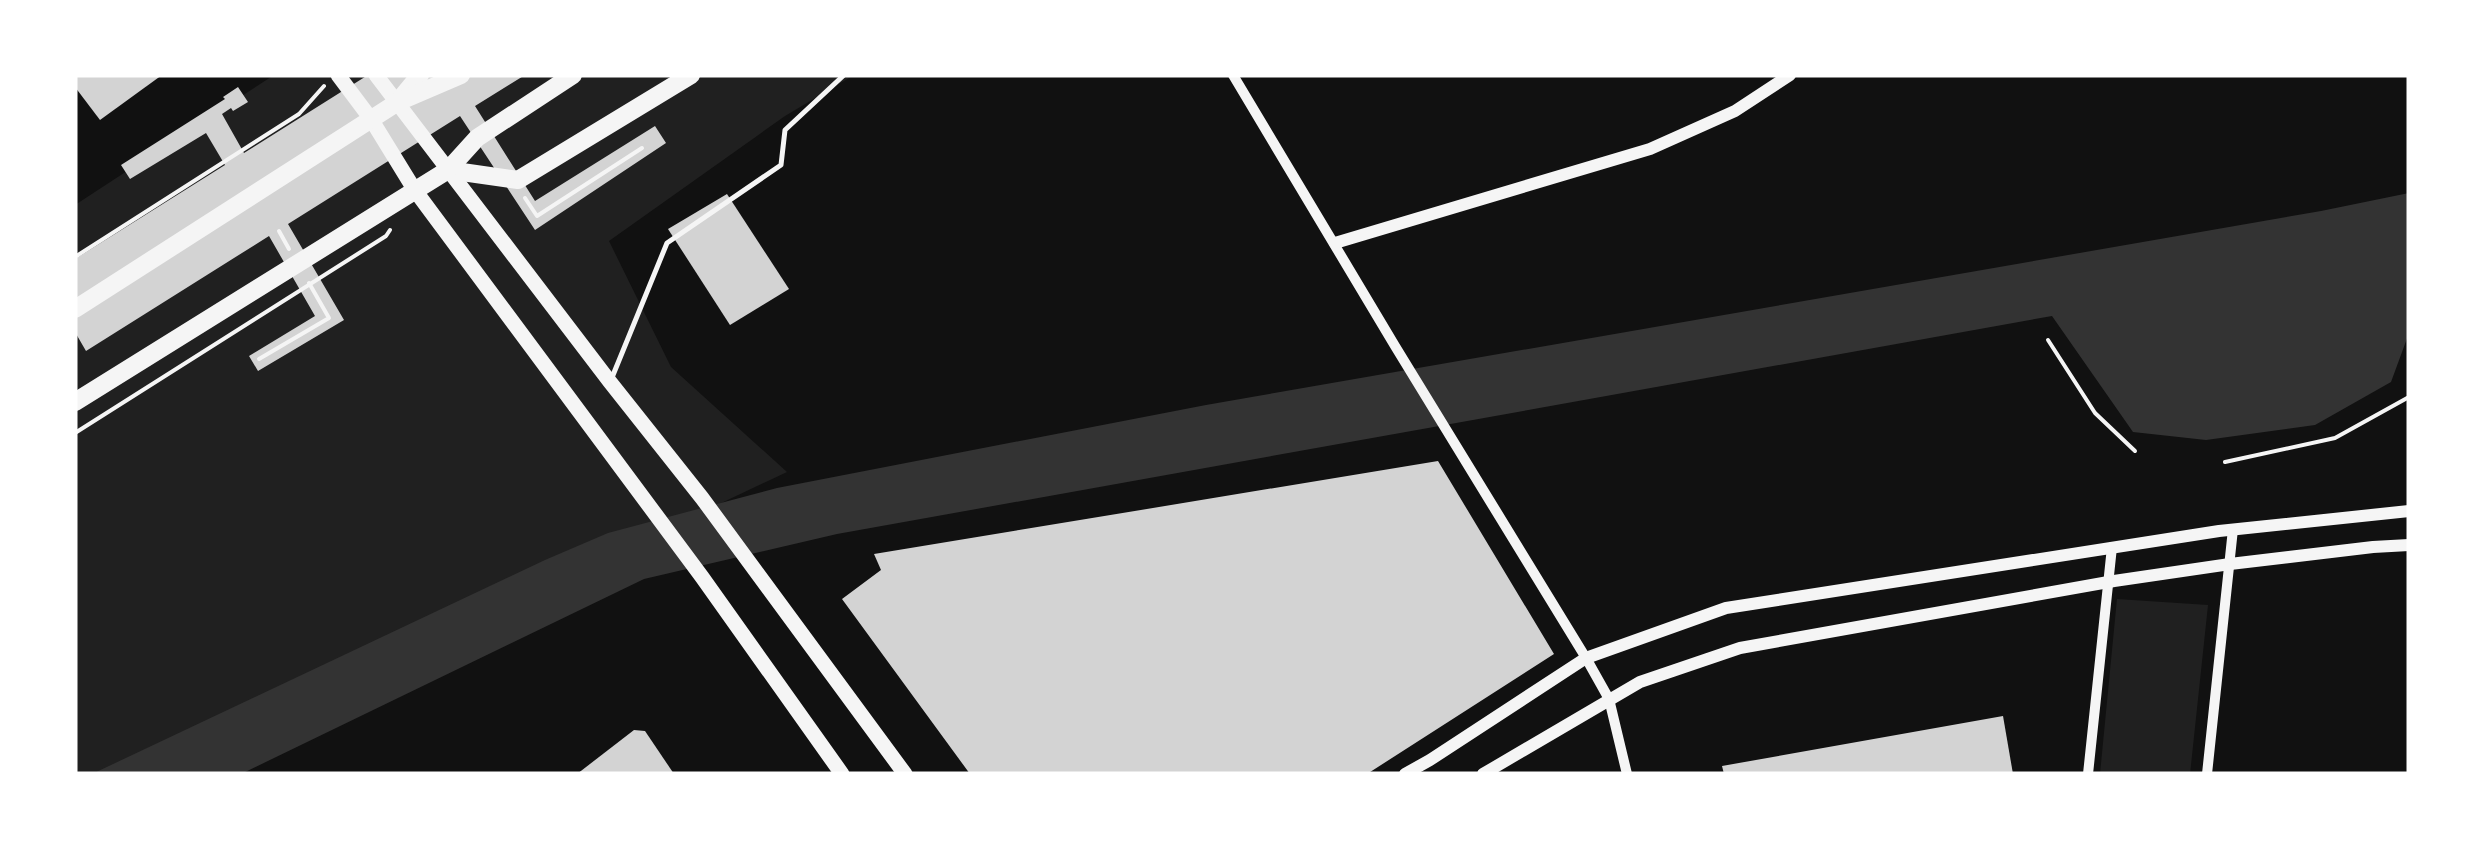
<svg xmlns="http://www.w3.org/2000/svg" width="2484" height="849" viewBox="0 0 2484 849" font-family="Overpass,sans-serif">
<style>
.green{fill:#202020}
.water{fill:#333}
.building{fill:#d3d3d3}
.lines{fill:none;stroke-linecap:round;stroke-linejoin:round}
.path{stroke:#f5f5f5;stroke-width:4}
.service{stroke:#f5f5f5;stroke-width:5}
.minor{stroke:#f5f5f5;stroke-width:10}
.tertiary{stroke:#f5f5f5;stroke-width:12}
.secondary{stroke:#f5f5f5;stroke-width:15}
.primary{stroke:#f5f5f5;stroke-width:18}
</style>
<rect width="100%" height="100%" fill="#111"/>
<!-- green -->
<g class="green">
<polygon points="274,75 854,75 785,116 609,241 671,367 787,472 147,774 75,774 75,205"/>
<polygon points="2117,599 2208,605 2190,774 2100,774"/>
</g>
<!-- water -->
<polygon class="water" points="2409,193 2409,333 2391,382 2315,425 2206,440 2133,432 2052,316 837,534 644,579 241,774 92,774 545,560 608,533 777,488 1206,405 2321,211"/>
<!-- building -->
<g class="building">
<polygon points="75,75 162,75 100,120 75,87"/>
<polygon points="368,75 525,75 475,106 535,201 655,126 666,143 535,230 460,116 288,224 344,320 258,371 249,356 315,316 269,236 86,351 75,332 75,259 225,165 206,133 130,179 121,165 225,99 223,97 238,87 248,102 233,111 231,108 222,114 244,153"/>
<polygon points="727,194 789,289 730,325 668,229"/>
<polygon points="1438,461 1554,654 1367,774 970,774 842,599 881,570 874,554"/>
<polygon points="2003,716 2013,774 1724,774 1722,766"/>
<polygon points="634,730 645,731 674,774 577,774"/>
</g>
<g class="lines">
<!-- path -->
<g class="path">
<polyline points="525,198 537,216 642,148"/>
<polyline points="279,231 289,249"/>
<polyline points="75,257 299,114 324,86"/>
<polyline points="2048,340 2095,413 2135,451"/>
<polyline points="259,359 329,318 309,283"/>
<polyline points="75,433 386,236 390,230"/>
<polyline points="2225,462 2335,438 2409,397"/>
</g>
<!-- service -->
<polyline class="service" points="611,380 667,243 781,165 785,130 844,75"/>
<!-- minor -->
<g class="minor">
<polyline points="1233,75 1395,346 1586,658 1609,699 1627,774"/>
<polyline points="2088,774 2112,547"/>
<polyline points="2207,774 2233,529"/>
</g>
<!-- tertiary -->
<g class="tertiary">
<polyline points="1335,243 1650,149 1735,111 1790,75"/>
<polyline points="1405,774 1430,760 1586,658 1726,608 2219,531 2409,511"/>
<polyline points="1483,774 1640,682 1740,648 2114,581 2230,564 2373,547 2409,545"/>
</g>
<!-- secondary -->
<g class="secondary">
<polyline points="338,75 371,119 414,189 702,577 842,774"/>
<polyline points="376,75 610,382 702,498 905,774"/>
</g>
<!-- primary -->
<g class="primary">
<polyline points="401,98 420,75"/>
<polyline points="448,170 518,180 691,75"/>
<polyline points="75,309 398,102 461,75"/>
<polyline points="75,402 448,170 477,138 573,75"/>
</g>
</g>
<!-- border -->
<rect width="2484" height="849" fill="none" stroke="#ffffff" stroke-width="155"/>
</svg>
